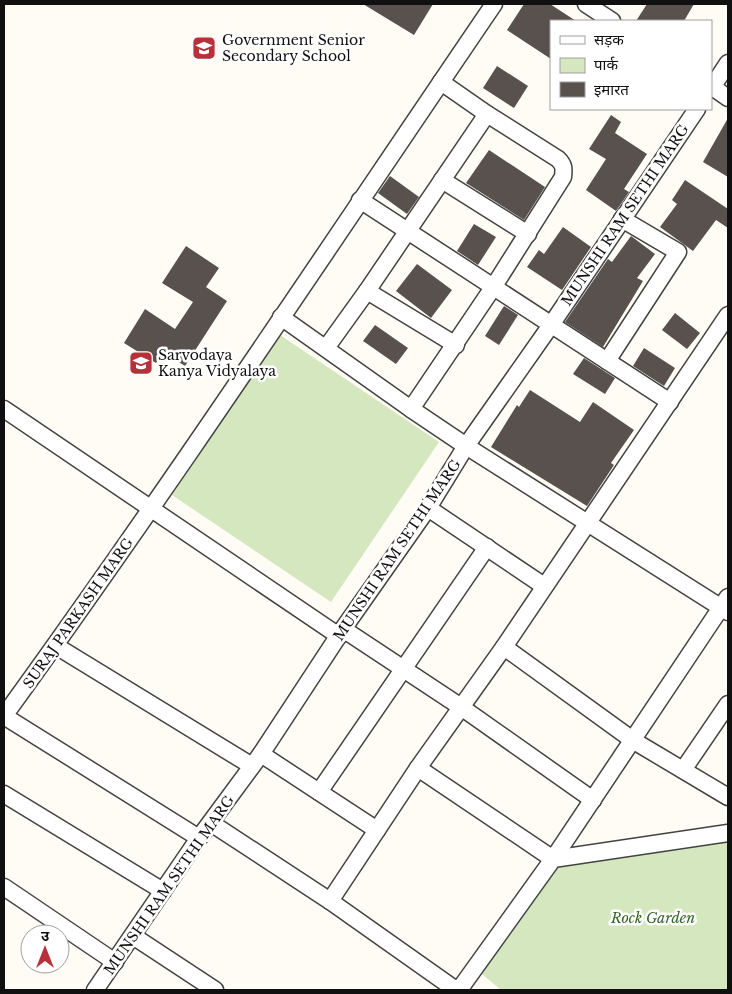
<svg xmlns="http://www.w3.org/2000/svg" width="732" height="994" viewBox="0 0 732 994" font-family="'Libre Baskerville','Noto Sans Devanagari',serif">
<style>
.green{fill:#d5e7bf}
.building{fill:#58514d}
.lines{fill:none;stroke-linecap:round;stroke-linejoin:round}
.minor-casing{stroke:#434343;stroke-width:19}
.minor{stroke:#fff;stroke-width:16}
.labels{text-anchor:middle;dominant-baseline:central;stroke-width:5;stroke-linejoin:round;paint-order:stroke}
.poi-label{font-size:14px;fill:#101010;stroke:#fff;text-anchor:start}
.street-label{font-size:14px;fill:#101010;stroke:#fff}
.park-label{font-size:14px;font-style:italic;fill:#336424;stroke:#fff}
</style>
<rect width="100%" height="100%" fill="#fefcf4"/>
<!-- green -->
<g class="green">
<polygon points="280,335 439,442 331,602 172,495"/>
<polygon points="728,833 728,990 501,990 470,964 553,859"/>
</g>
<!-- building -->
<g class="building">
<polygon points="363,4 433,4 414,35"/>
<polygon points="524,4 550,4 576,21 551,21 551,59 507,30"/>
<polygon points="647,4 694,4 684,21 636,21"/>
<polygon points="497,66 528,86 514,108 483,88"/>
<polygon points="611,115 621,122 615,133 647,154 624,189 629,192 616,211 586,190 606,159 589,149"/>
<polygon points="728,118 728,177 703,162"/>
<polygon points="489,150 545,187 524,220 466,183"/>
<polygon points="390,176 419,197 407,214 378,193"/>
<polygon points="685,180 728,209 728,228 716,220 693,251 660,227 677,204 672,200"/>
<polygon points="474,224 496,237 478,265 457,251"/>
<polygon points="563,227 591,247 562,290 527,267 539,250 544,254"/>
<polygon points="631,236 655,254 637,278 643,281 603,347 565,322 608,259 612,262"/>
<polygon points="186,246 219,268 206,287 227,301 185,366 163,352 156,363 124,343 145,309 175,329 193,302 162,283"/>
<polygon points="417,264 452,290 431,318 396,291"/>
<polygon points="504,306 518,315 499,345 485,336"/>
<polygon points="675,313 700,333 687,349 662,330"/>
<polygon points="375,325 408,348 396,364 363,341"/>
<polygon points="644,348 675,368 664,386 633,366"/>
<polygon points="584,358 615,378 605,394 573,374"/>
<polygon points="530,390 580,422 593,402 634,430 611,463 614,465 587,506 491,447 517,405 519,407"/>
</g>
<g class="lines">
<!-- minor casing -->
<g class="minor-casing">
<g id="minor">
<polyline points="586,4 612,21"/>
<polyline points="711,86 728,98"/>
<polyline points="711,89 728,63"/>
<polyline points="442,180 528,234"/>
<polyline points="360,200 670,402"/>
<polyline points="367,291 456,345"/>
<polyline points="281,317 411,409 466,446 728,612"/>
<polyline points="326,348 367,291 487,114"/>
<polyline points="607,361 678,252 622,219"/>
<polyline points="4,409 339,636"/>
<path d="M411,409L494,286L563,177C564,168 564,165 558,159L487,114L441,82"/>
<polyline points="428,508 544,586"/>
<polyline points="343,629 461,707 593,800"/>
<polyline points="56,646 252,766"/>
<polyline points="504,647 634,741 728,797"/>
<path d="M4,716C173,483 332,242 494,4"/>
<polyline points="4,716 199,838"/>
<polyline points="261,754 377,830"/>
<polyline points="418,768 553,859 728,597"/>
<polyline points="683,770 728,704"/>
<polyline points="319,792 487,547"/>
<polyline points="4,794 163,891"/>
<polyline points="211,823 330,901 456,990"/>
<polyline points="4,887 115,962"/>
<polyline points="330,901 418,768 504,647 728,315"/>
<polyline points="133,936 215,990"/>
<polyline points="95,990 199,838 261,754 343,629 428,508 466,446 551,325 697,109"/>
<polyline points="459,990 553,859 728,833"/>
</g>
</g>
<!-- minor -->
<use href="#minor" class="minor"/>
</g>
<!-- icons -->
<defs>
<g id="school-square" transform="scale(1.25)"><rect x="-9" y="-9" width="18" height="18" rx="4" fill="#b8313a" stroke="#fff"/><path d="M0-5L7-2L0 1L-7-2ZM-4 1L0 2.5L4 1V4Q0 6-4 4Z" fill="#fff"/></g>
</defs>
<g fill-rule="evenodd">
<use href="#school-square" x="204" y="48"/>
<use href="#school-square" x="141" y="363"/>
</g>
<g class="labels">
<!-- poi labels -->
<g class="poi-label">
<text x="222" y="40">Government Senior<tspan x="222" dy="16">Secondary School</tspan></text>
<text x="158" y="355">Sarvodaya<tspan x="158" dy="16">Kanya Vidyalaya</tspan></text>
</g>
<!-- street labels -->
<g class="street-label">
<text transform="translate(625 215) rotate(-56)">MUNSHI RAM SETHI MARG</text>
<text transform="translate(397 550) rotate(-56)">MUNSHI RAM SETHI MARG</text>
<text transform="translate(78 613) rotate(-55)">SURAJ PARKASH MARG</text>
<text transform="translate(169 885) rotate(-55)">MUNSHI RAM SETHI MARG</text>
</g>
<!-- park labels -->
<g class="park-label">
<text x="653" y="918">Rock Garden</text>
</g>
</g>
<!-- border -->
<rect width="732" height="994" fill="none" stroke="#101010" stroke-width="10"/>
<!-- legend -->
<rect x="550" y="20" width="162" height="90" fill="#ffffff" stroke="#9f9f9f"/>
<rect x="560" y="36" width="25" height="8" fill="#ffffff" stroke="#9f9f9f"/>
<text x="594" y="45" font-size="15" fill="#101010">सड़क</text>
<rect x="560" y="58" width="25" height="15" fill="#d5e7bf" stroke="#9f9f9f"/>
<text x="594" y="70" font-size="15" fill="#101010">पार्क</text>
<rect x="560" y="82" width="25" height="15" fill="#58514d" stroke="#9f9f9f"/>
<text x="594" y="95" font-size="15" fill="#101010">इमारत</text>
<!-- north arrow -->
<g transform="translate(45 949)"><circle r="24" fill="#ffffff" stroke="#9f9f9f"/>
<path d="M0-4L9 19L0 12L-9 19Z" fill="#b8313a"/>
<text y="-8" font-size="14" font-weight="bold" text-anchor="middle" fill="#101010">उ</text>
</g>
</svg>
